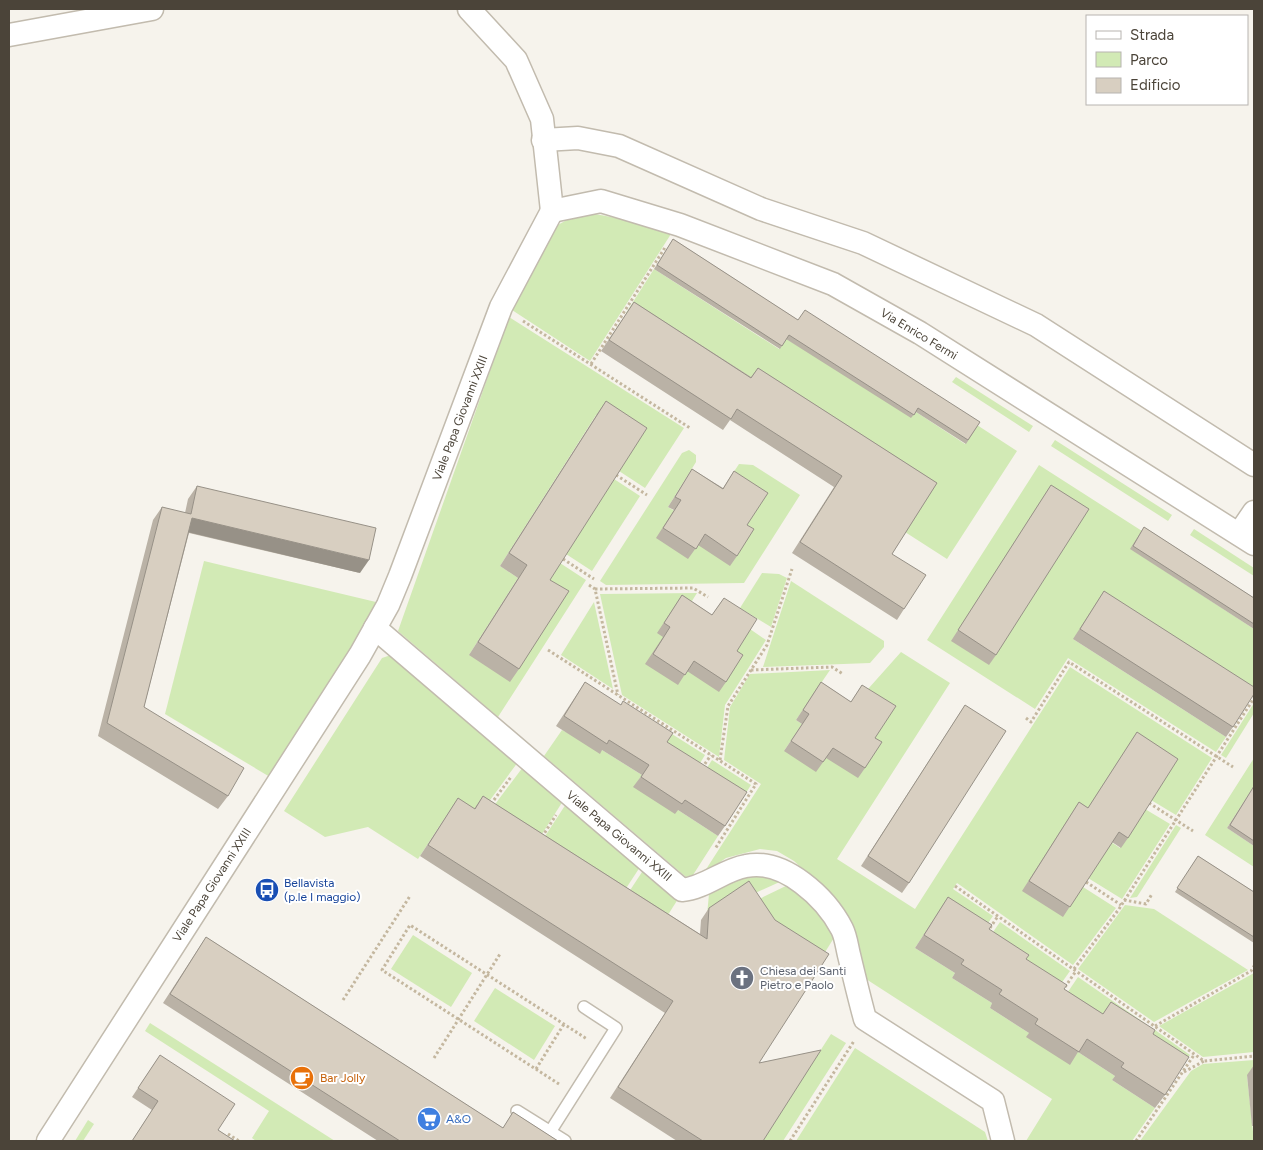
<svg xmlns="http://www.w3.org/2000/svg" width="1263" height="1150" viewBox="0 0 1263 1150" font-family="Figtree,sans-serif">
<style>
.green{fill:#d2eab5}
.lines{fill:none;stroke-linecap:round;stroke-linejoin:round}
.lane-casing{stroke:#c2bbae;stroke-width:14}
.street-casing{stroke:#c2bbae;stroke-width:25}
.path{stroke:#c4b79f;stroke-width:3;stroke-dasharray:2.5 2.5;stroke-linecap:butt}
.lane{stroke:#fff;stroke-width:11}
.street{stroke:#fff;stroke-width:22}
.wall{fill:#bab2a6}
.shaded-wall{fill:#979187}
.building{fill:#d8cfc1;stroke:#979187}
.labels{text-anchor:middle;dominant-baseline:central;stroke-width:4;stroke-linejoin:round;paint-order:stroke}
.street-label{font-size:12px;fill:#4b4439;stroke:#fff}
.transit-label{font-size:12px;fill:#164399;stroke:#fff;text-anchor:start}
.worship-label{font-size:12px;fill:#5b616d;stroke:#fff;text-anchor:start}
.food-label{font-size:12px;fill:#c56008;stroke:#fff;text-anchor:start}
.shop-label{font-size:12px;fill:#366cbe;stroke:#fff;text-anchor:start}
</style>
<rect width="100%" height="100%" fill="#f6f3ec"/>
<!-- green -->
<g class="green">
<polygon points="595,214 643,223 671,234 590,361 512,310 556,226 574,216"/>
<polygon points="654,269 779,349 786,339 916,412 965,444 977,425 1017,451 947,559 905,532 626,313"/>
<polygon points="509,317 684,428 645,488 619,471 596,415 500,566 518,578 469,655 541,593 560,563 586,580 498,717 398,631"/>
<polygon points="956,377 1033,426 1029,432 952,382"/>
<polygon points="1055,440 1172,515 1168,521 1051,446"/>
<polygon points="689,450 696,455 696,462 668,507 706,531 740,535 761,503 727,482 739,464 753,465 800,495 744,583 606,585 600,581 682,453"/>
<polygon points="1039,465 1142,531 1131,549 1254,629 1254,693 1073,639 1226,737 1216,752 1068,658 1035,709 927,640"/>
<polygon points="614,479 640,496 592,571 566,554"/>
<polygon points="1194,529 1254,568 1254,576 1190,535"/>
<polygon points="204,561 376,602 352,652 270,777 165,714"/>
<polygon points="762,573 779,574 787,578 771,627 740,608"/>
<polygon points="791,581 884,641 884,647 870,663 763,667"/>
<polygon points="697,593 685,612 695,657 730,661 750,629 766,640 725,705 719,757 622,695 600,594"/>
<polygon points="594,602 613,689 561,655"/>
<polygon points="901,652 950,683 837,859 915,909 1070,667 1212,758 1176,815 1151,800 1130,743 1083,887 1116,908 1073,965 957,883 953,889 993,916 979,936 939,911 915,948 955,973 952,978 992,1003 990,1008 1029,1033 1078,1052 1115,1076 1112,1080 1155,1108 1132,1141 1026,1141 1052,1099 866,979 827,891 794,861 777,851 760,849 726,858 703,874 761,784 724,760 730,707 750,674 830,670 796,720 802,724 784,751 860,698"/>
<polygon points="391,655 518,762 482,811 467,821 450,810 418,859 368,827 325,837 284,811 382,658"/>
<polygon points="1254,703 1254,713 1226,758 1221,755"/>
<polygon points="631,708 705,755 694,773"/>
<polygon points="562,730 602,750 642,775 634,787 678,810 718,836 693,875 686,877 544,756"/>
<polygon points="1254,758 1254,786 1227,828 1254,846 1254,867 1205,835"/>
<polygon points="712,760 751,785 740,802 701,777"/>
<polygon points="523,767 563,801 535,845 487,815"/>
<polygon points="566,804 640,867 619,899 538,847"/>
<polygon points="1145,809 1170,824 1122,899 1088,878 1111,842 1120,848"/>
<polygon points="1176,825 1181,828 1137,897 1130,898"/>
<polygon points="644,869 678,899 661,926 623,901"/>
<polygon points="748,874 784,880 707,915 709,894 721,886"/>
<polygon points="790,884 808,898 837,933 822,957 770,924 755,901"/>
<polygon points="1125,905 1154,909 1248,970 1154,1022 1078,969"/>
<polygon points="1000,922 1070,971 1053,995 984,945"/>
<polygon points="413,935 472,973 451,1007 391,969"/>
<polygon points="1254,973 1254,1052 1203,1057 1159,1026"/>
<polygon points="1078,977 1146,1024 1059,1005"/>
<polygon points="495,988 555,1026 534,1060 474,1021"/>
<polygon points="150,1023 335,1141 256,1141 252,1138 269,1111 145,1031"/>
<polygon points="1155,1030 1190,1055 1180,1070 1146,1043"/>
<polygon points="831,1034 846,1043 783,1141 762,1141"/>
<polygon points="855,1048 985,1132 988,1141 796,1141"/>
<polygon points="1254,1060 1254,1075 1247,1076 1254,1141 1140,1141 1191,1071 1203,1064"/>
<polygon points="88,1120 94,1124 83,1141 75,1141"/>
</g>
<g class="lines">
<!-- lane casing -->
<g class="lane-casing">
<g id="lane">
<polyline points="517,1111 565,1141"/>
<polyline points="550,1132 616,1028 584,1007"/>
</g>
</g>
<!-- street casing -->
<g class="street-casing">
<g id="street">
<polyline points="469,9 516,60 542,119 552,211"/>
<polyline points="9,35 152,9"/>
<polyline points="543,140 578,138 619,146 761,209 863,243 1036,325 1254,465"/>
<polyline points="552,211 601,201 680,225 833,284 920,333 1254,544"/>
<polyline points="1239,534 1254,512"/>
<path d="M375,628L682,890C705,888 723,870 746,866C784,858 826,898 842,929C846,937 847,947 849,955C854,976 859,997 865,1019L993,1101L1003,1141"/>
<polyline points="48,1141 360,655 388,605 400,576 501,307 552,211"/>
</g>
</g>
<!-- path -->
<g class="path">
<polyline points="523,321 690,428"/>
<polyline points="591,364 666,246"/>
<polyline points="616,475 647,495"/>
<polyline points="563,559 594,579"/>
<polyline points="589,585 595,589 618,695"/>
<polyline points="595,589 693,588 708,597"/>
<polyline points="548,650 756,784 715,849"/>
<polyline points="751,670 832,667 843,674"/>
<polyline points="1026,718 1031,722 1069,662 1233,767"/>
<polyline points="720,760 728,706 767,645 792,569"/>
<polyline points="702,768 711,755"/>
<polyline points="1149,803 1193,831"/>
<polyline points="491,804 511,777"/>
<polyline points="542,837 556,815"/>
<polyline points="1086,882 1121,905"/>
<polyline points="955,886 1204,1061 1254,1056"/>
<polyline points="1124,900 1146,904 1152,894"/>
<polyline points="990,928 998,916"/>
<polyline points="1074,969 1119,909 1254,698"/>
<polyline points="1065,987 1076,971"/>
<polyline points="343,1000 410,896"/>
<polyline points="1155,1026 1251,971 1254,966"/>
<polyline points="434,1058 500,954"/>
<polyline points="536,1069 564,1024"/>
<polyline points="1184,1072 1204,1061"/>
<polyline points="559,1084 382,970 410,925 587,1039"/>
<polyline points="228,1134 239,1141"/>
<polyline points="790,1141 854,1041"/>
<polyline points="1136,1141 1194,1055"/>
</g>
<!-- lane -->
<use href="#lane" class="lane"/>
<!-- street -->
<use href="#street" class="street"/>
</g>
<!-- wall -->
<g class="wall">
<polygon points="673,239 798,320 980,422 966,444 916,412 911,418 786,339 780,349 654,269"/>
<polygon points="634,302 751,377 758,368 937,483 892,554 904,609 897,620 792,553 834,487 730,420 723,430 601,351"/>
<polygon points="606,401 550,580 519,669 510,682 469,655 518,578 500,566 597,414"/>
<polygon points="692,469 723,488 734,471 747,525 737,556 730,566 698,545 688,559 656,538 674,510 668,507"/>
<polygon points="1051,485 996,655 989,665 951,641"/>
<polygon points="197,486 360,573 189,533 144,707 228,796 218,809 98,736 153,520 162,507 185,513 188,499"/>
<polygon points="1144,527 1254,598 1254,629 1130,549"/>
<polygon points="1104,591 1233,727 1226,737 1073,639"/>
<polygon points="682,595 712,615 724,598 737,651 726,682 719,692 687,671 678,685 645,664 663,637 657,633"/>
<polygon points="585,682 667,742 725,826 718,836 678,810 675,814 633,787 642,775 602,750 600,754 556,726"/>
<polygon points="821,682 851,702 862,685 875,738 865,768 858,778 826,758 816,772 784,751 802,724 796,720"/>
<polygon points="965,705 909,883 902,893 861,866"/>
<polygon points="1137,732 1128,838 1121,848 1112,842 1063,917 1022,891 1079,802 1088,808"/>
<polygon points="1254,786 1254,846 1227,828"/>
<polygon points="483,796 700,934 701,920 709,908 759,1063 763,1141 677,1141 610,1098 665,1013 420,856 458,798 474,809"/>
<polygon points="1198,856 1254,892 1254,943 1175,892"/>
<polygon points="948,897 1064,989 1103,1014 1111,1002 1153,1034 1165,1095 1155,1108 1112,1080 1115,1076 1078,1052 1070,1065 1026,1037 1029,1033 990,1008 992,1003 952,978 955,973 915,948"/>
<polygon points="206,937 503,1128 513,1112 558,1141 378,1141 163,1003"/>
<polygon points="160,1055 218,1130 235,1141 132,1141 152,1110 132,1097"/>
<polygon points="1254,1065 1254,1126 1252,1126 1247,1075"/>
</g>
<!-- shaded-wall -->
<polygon class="shaded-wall" points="192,518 369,560 360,573 183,531"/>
<!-- building -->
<g class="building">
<polygon points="673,239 798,320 805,310 980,422 968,440 918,408 914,415 789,335 782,346 657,265"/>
<polygon points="634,302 751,378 758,368 937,483 892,554 926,575 904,609 800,542 842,476 737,409 731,419 609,340"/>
<polygon points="606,401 647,428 550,580 569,591 519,669 478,642 527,565 509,553"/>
<polygon points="692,469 723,489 734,471 768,493 747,525 754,529 737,556 705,534 696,549 663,528 681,500 675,497"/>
<polygon points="1051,485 1089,509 996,655 958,630"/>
<polygon points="197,486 376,528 369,560 192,518 144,707 244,768 228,796 107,723 162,507 191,514"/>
<polygon points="1144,527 1254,598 1254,624 1133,546"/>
<polygon points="1104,591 1254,687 1254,694 1233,727 1080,629"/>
<polygon points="682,595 712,615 724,598 757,619 737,651 743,655 726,682 694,661 685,675 653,654 670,627 664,623"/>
<polygon points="585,682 621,705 623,701 673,733 667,742 747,792 725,826 685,800 682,804 641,777 649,765 609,740 607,744 564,716"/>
<polygon points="821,682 851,702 862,685 896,706 875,738 882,742 865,768 833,748 823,762 791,741 809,714 803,710"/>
<polygon points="965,705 1006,731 909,883 868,856"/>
<polygon points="1137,732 1178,759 1128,838 1119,832 1070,907 1029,881 1079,802 1088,808"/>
<polygon points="1254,786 1254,841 1230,825"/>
<polygon points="483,796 707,939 709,908 749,881 775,920 829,954 759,1063 821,1050 763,1141 703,1141 618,1087 673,1001 428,845 458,798 475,809"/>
<polygon points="1198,856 1254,892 1254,937 1177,888"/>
<polygon points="948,897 992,925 989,929 1029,955 1026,959 1067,985 1064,989 1103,1014 1111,1002 1155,1030 1153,1034 1189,1057 1165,1095 1121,1067 1124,1063 1087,1039 1079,1052 1035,1024 1038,1019 999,994 1002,990 961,964 964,960 924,935"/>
<polygon points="206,937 503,1128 513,1112 558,1141 400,1141 170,994"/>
<polygon points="160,1055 235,1104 218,1130 235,1141 132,1141 158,1101 138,1088"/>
</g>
<!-- icons -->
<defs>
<g id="bus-disc" transform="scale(1.25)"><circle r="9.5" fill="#1a4fb4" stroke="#fff"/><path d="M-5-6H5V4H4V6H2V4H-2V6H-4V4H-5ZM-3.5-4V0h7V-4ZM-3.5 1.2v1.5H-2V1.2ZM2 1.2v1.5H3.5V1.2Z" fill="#fff"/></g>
<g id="church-disc" transform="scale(1.25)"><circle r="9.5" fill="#6b7280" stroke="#fff"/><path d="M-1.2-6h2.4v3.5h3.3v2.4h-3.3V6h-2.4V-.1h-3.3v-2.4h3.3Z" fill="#fff"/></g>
<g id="cafe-disc" transform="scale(1.25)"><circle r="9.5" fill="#e8710a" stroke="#fff"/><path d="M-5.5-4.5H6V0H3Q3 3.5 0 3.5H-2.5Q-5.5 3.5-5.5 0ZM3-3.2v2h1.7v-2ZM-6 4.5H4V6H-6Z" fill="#fff"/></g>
<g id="supermarket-disc" transform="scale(1.25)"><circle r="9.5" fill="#3f7fe0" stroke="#fff"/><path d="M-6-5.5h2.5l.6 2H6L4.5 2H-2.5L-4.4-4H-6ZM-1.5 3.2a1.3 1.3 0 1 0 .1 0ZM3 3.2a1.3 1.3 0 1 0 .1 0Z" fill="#fff"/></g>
</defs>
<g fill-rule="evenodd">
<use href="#bus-disc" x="267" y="890"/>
<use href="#church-disc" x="742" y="978"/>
<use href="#cafe-disc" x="302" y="1078"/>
<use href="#supermarket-disc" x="429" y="1119"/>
</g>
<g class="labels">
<!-- street labels -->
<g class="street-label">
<text transform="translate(919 334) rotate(31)">Via Enrico Fermi</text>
<text transform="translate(460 418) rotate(-69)">Viale Papa Giovanni XXIII</text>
<text transform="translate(619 836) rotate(40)">Viale Papa Giovanni XXIII</text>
<text transform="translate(212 885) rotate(-57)">Viale Papa Giovanni XXIII</text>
</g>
<!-- transit labels -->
<g class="transit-label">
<text x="284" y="883">Bellavista<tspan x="284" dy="14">(p.le I maggio)</tspan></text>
</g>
<!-- worship labels -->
<g class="worship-label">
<text x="760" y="971">Chiesa dei Santi<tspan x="760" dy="14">Pietro e Paolo</tspan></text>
</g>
<!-- food labels -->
<g class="food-label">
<text x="320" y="1078">Bar Jolly</text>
</g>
<!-- shop labels -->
<g class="shop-label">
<text x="446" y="1119">A&amp;O</text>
</g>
</g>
<!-- border -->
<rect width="1263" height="1150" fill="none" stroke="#4b4439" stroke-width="20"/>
<!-- legend -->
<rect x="1086" y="15" width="162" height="90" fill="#ffffff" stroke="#b7b4b0"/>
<rect x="1096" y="31" width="25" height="8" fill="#ffffff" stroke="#b7b4b0"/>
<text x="1130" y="40" font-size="15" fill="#4b4439">Strada</text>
<rect x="1096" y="52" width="25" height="15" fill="#d2eab5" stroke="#b7b4b0"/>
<text x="1130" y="65" font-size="15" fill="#4b4439">Parco</text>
<rect x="1096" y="78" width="25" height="15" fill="#d8cfc1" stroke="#b7b4b0"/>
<text x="1130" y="90" font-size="15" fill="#4b4439">Edificio</text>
</svg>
